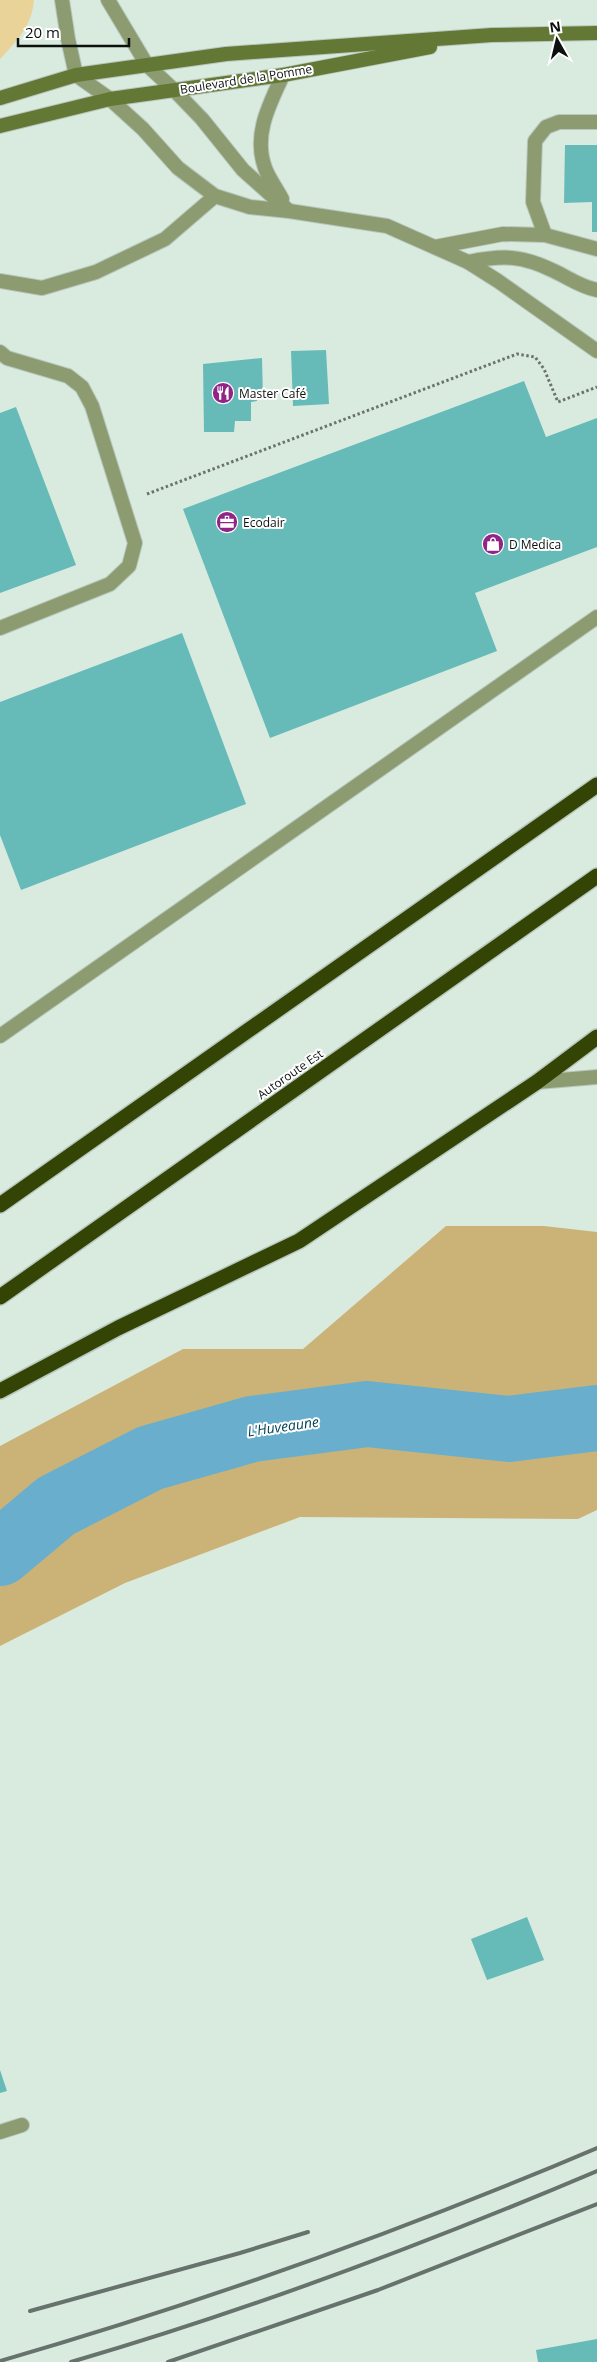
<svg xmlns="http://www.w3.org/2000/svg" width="597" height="2362" viewBox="0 0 597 2362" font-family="'Open Sans',sans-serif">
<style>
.green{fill:#ead399}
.forest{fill:#cbb377}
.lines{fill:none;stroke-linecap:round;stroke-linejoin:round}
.river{stroke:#69afcd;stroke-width:66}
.building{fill:#66bbb9}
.service-casing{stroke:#b8c7be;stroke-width:16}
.minor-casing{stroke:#b8c7be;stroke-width:16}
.secondary-casing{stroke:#b8c7be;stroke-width:16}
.motorway-casing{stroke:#b8c7be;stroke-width:18}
.path{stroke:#6a746d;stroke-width:3;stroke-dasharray:2.5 2.5;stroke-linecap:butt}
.service{stroke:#8d9c70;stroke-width:14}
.minor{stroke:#8d9c70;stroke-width:14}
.secondary{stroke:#637834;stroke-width:14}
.motorway{stroke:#344404;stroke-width:15}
.rail{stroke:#68726c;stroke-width:4}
.labels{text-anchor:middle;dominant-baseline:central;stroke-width:4;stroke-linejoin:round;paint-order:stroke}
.street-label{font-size:12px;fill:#0c110e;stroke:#fff}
.poi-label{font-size:12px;fill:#0c110e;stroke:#fff;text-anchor:start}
.water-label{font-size:14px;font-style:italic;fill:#003f54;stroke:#fff}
</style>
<rect width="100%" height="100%" fill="#d9eadf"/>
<!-- green -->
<path class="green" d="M0,0H34C32,26 17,41 0,59Z"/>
<!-- forest -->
<polygon class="forest" points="446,1226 544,1226 597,1232 597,1510 578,1519 300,1517 125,1583 0,1646 0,1446 183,1349 303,1349"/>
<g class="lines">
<!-- river -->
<polyline class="river" points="0,1553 56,1506 150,1458 252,1429 367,1414 509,1429 597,1418"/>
</g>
<!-- building -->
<g class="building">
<polygon points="565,145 597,145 597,232 592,232 592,202 564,203"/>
<polygon points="326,350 329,404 293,406 291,351"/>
<polygon points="262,358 263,399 257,398 257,401 251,402 251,421 235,421 234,432 204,432 203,364"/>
<polygon points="524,381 546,437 597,418 597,547 475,593 497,651 270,738 183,509"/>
<polygon points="16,407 76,565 0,593 0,413"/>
<polygon points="182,633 246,804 21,890 0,835 0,702"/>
<polygon points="527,1917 544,1960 487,1980 471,1939"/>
<polygon points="0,2070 7,2091 0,2093"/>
<polygon points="597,2339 597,2362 538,2362 536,2350"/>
</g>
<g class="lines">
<!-- service casing -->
<g class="service-casing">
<g id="service">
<polyline points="174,90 202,119 243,170 289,211"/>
<polyline points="110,99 143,129 178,168 215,196 250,207 289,211 387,226 468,262 498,281 597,351"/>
<path d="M282,199C277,189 269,179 265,168C253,135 269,105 283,75"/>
<polyline points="545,235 533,202 535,141 546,127 559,122 597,122"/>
<polyline points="435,247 503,234 545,235 597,249"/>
<path d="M468,262C503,255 521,255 554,271C569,278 581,287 597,290"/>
<polyline points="0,281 42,288 96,272 165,239 215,196"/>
<polyline points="0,352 7,358 68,376 82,387 92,406 135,543 129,566 110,584 0,628"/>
<polyline points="0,1036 597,617"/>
<polyline points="537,1082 597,1077"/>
<polyline points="0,2132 22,2125"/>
</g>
</g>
<!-- minor casing -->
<g class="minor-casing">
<g id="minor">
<polyline points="62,0 68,39 76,75 110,99"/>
<polyline points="108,0 147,65 174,90"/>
</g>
</g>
<!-- secondary casing -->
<g class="secondary-casing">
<g id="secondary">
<polyline points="0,98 76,75 226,54 492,35 597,33"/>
<polyline points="0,126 110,99 283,75 430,47"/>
</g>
</g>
<!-- motorway casing -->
<g class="motorway-casing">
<g id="motorway">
<polyline points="0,1205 597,785"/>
<polyline points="0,1297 597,876"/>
<polyline points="0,1391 118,1328 299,1241 537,1082 597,1037"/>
</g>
</g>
<!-- path -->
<polyline class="path" points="147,494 517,354 535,357 544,369 558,402 597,387"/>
<!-- service -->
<use href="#service" class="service"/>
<!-- minor -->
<use href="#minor" class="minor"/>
<!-- secondary -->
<use href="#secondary" class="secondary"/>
<!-- motorway -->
<use href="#motorway" class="motorway"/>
<!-- rail -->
<g class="rail">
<polyline points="30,2311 240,2253 308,2232"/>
<path d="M0,2361C204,2302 402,2231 597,2148"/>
<path d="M71,2362C250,2310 425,2244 597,2171"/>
<polyline points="168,2362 378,2290 597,2204"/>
</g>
</g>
<!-- icons -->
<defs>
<g id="restaurant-disc" transform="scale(1.125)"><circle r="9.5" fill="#902487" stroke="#fff"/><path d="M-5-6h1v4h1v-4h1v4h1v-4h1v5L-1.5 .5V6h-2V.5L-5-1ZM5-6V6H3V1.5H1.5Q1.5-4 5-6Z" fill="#fff"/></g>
<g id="office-disc" transform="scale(1.125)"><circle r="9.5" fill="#902487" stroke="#fff"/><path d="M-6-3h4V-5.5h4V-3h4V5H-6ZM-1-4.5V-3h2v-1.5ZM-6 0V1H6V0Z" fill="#fff"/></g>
<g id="shop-disc" transform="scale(1.125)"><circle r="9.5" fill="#902487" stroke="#fff"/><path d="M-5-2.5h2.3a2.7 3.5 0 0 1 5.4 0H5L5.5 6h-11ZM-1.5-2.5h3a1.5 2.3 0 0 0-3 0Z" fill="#fff"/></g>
</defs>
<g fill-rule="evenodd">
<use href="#restaurant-disc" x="223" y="393"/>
<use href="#office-disc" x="227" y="522"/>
<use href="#shop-disc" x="493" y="544"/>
</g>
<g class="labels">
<!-- street labels -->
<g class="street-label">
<text transform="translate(246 79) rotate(-9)">Boulevard de la Pomme</text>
<text transform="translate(290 1074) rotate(-35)">Autoroute Est</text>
</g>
<!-- poi labels -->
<g class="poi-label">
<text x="239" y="393">Master Café</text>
<text x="243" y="522">Ecodair</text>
<text x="509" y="544">D Medica</text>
</g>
<!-- water labels -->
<g class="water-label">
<text transform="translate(283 1426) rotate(-8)">L'Huveaune</text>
</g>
</g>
<!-- north arrow -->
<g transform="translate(557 40) rotate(352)" stroke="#ffffff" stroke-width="4" paint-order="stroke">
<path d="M0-4L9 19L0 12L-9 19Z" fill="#0c110e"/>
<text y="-8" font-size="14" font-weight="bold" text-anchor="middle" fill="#0c110e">N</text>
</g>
<!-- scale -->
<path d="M18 38v8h111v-8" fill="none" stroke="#0c110e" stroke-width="2.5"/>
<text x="25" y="38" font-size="15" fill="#0c110e" stroke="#ffffff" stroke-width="4" paint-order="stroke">20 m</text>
</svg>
